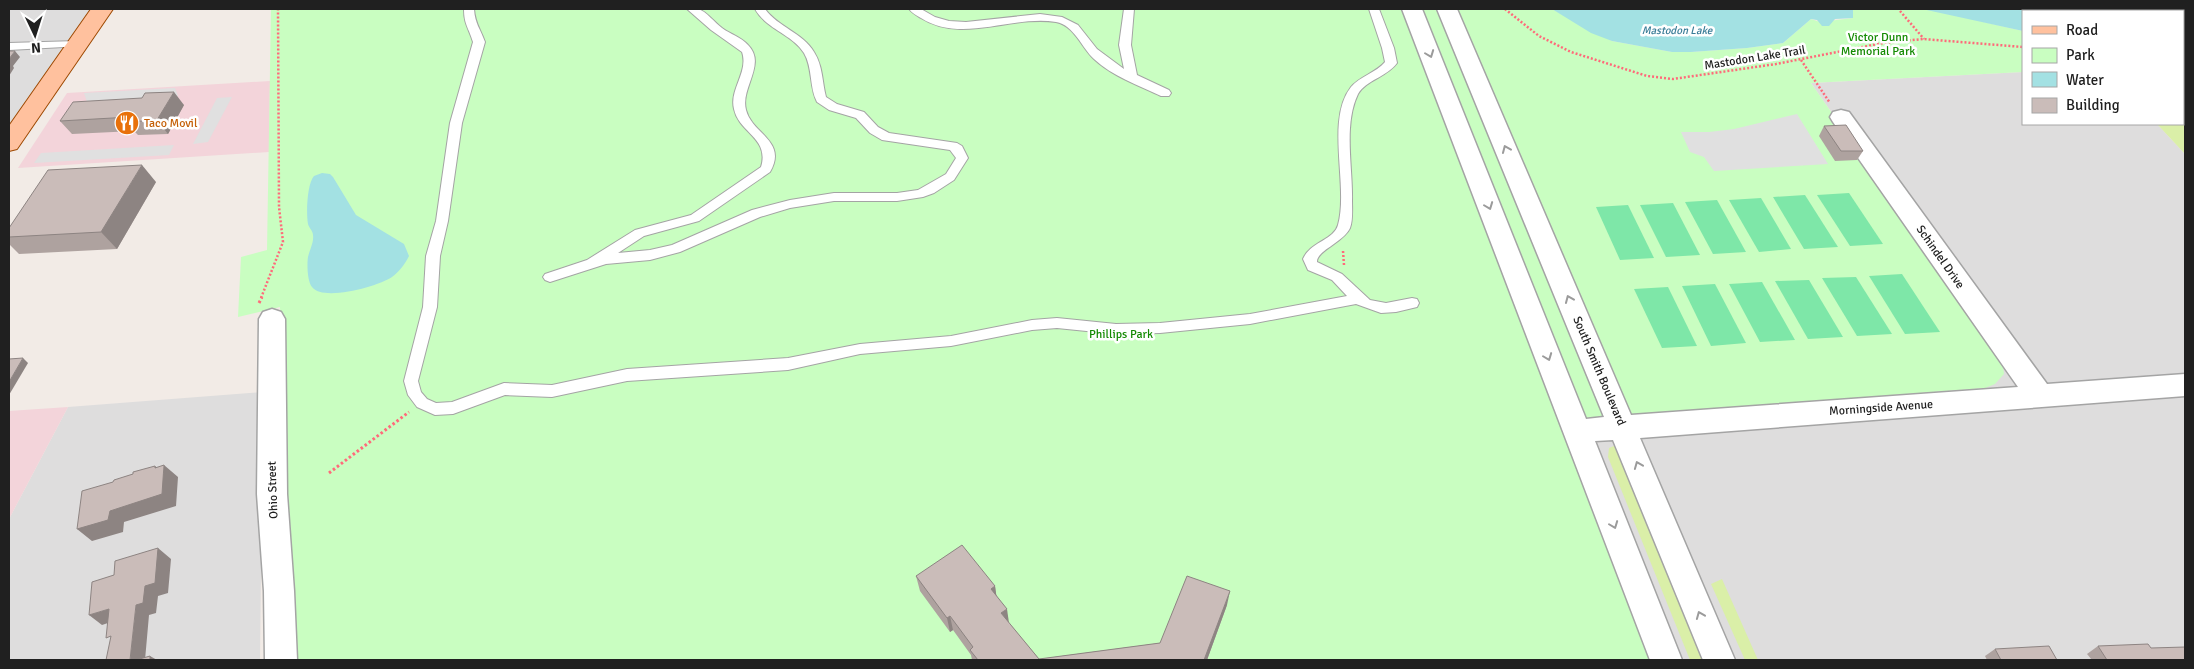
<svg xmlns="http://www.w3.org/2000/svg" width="2194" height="669" viewBox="0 0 2194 669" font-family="Signika,sans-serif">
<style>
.residential{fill:#dedddd}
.commercial{fill:#f3d4da}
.grass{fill:#daefa8}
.park{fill:#c9fec1}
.pitch{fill:#7ee7a8}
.parking{fill:#e0e0e0}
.water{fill:#a3e1e3}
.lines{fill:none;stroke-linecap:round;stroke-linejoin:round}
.service-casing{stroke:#a4a4a4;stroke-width:2}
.minor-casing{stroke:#a4a4a4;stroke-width:3}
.primary-casing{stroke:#9d4800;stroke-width:2}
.path-far1{stroke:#ff6a7a;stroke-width:2.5;stroke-dasharray:2 2;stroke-linecap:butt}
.path{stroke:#ff6a7a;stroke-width:3;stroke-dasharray:2.5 2.5;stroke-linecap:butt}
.service{fill:#fff;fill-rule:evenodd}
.minor{fill:#fff;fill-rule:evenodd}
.primary{fill:#ffc19e;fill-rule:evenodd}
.wall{fill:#aea29f}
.shaded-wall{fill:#8d8482}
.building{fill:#cabcb9;stroke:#8d8482}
.oneway{stroke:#9b9b9b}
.labels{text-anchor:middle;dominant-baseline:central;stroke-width:5;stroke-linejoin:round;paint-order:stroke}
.far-water-label{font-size:11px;font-style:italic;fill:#397c97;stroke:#fff}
.park-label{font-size:12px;fill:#138a02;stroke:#fff}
.street-label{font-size:12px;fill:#202020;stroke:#fff}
.food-label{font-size:12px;fill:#c56008;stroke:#fff;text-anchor:start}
</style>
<rect width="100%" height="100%" fill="#f2ebe6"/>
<!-- residential -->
<g class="residential">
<polygon points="9,9 95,9 9,130"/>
<polygon points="2023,72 2023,124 2157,124 2185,154 2185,660 1656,660 1564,419 1985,388 1983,330 1811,83"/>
<polygon points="263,392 260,660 9,660 9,519 68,407"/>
</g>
<!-- commercial -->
<g class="commercial">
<polygon points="270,81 269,152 18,168 67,93"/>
<polygon points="68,407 9,519 9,411"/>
</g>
<!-- grass -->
<g class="grass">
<polygon points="2183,63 2185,63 2185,154 2157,124 2183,124"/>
<polygon points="1614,446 1626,452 1711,660 1690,660 1608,457 1609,448"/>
<polygon points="1722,579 1758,660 1745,660 1711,584"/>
</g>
<!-- park -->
<polygon class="park" points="271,9 1552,9 1612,41 1672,52 1691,52 1747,48 1783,43 1811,19 1820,22 1853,18 1853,9 1927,9 2023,31 2023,72 1811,83 1983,330 2003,367 2004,374 1995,384 1985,388 1564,420 1656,660 289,660 280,307 238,317 241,257 267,250"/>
<!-- pitch -->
<g class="pitch">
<polygon points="1849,193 1883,244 1850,246 1817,195"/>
<polygon points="1805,195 1838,247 1804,249 1773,197"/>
<polygon points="1761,198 1791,249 1759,252 1729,200"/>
<polygon points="1717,200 1746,252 1713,254 1685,202"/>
<polygon points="1673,203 1700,255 1666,257 1640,205"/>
<polygon points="1628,205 1654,258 1620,260 1596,207"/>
<polygon points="1902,274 1940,332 1905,334 1869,276"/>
<polygon points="1856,277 1892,334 1857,336 1822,278"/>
<polygon points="1809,280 1843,337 1808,339 1775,281"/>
<polygon points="1762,282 1795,340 1760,342 1729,284"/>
<polygon points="1715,284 1746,343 1711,346 1682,286"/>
<polygon points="1668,287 1697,346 1662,348 1634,289"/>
</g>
<!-- parking -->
<g class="parking">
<polygon points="175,88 178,96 87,102 84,93"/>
<polygon points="232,97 208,142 193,144 217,98"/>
<polygon points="1797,114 1828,164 1714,171 1704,157 1690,152 1681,132 1709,132 1734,129"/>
<polygon points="174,145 169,155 34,163 41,153"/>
</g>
<!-- water -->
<g class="water">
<polygon points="1552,9 1853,9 1853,18 1835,19 1829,26 1822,26 1817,20 1811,19 1783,43 1747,48 1691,52 1672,52 1612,41 1591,33"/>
<polygon points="1922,9 2185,9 2185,34 2183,34 2183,11 2023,11 2023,31"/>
<path d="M322,173L330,174L333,177L356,215L404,244L409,256C405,264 400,271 392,277C379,286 323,302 312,287C307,281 307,263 308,257C310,249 314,242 313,235C313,231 309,228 308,224C306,213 307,184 314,176Z"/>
</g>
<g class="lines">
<!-- service casing -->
<g class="service-casing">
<g id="service">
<path d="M464,9H474C475,24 480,28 485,42L462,123L448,221L440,256L437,307L418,381L421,392L427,399L436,403L452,402L504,383L552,385L627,369L788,358L860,344L951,336L1032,320L1057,318L1116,324L1160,323L1250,314L1347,296L1332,280L1308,270L1303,259C1310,242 1334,240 1338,225C1349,186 1325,120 1351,87C1360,76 1376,73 1385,62L1382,48L1369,9H1379L1394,48L1397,63C1387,77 1366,80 1358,94C1343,125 1353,168 1352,201C1352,209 1353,220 1350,228C1344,242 1316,251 1317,262L1342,274L1370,300L1386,303L1412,298L1417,299L1419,303L1417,307L1396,312L1381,313L1356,304L1250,324L1160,333L1116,334L1057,328L1032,330L951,346L860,354L788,370L627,381L552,397L505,395L453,414L435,415L417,407L408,395L404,381L423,307L426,256L436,221L450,123L473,42C469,28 464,25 464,9Z"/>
<path d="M687,9C690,9 695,8 698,9C706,11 715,23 722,28C730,34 741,37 748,45C767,64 740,88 746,110C752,134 788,141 770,172L699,221L644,236L618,253L650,250L672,245L752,210L790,200L834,193H897L918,190L946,174L956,158L950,150L882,140L870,133L856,118L829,110L817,102C809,87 813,68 804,53C792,34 767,30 755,9H765C778,27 803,33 814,52C823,66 822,82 826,97L837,104L864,112L878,127L889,133L957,143L962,146L968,158L954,180L934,193L923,197L897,201H834L790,208L760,217L680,252L650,260L606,264L550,282L545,280L543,277L545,274L587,260L635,230L691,215L761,167C770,138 739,133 734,109C729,89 749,72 742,52L711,30Z"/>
<path d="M909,9H921L935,17L949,21L966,22L1040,14L1062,17L1078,25L1097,49L1124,69L1119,45L1124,9H1134L1131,45L1137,75L1169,90L1171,93L1169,96H1161C1138,85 1112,76 1094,59C1082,48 1074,25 1056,22C1011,15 962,44 921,18C916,15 912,13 909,9Z"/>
<polygon points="78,41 82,42 84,44 82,46 9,50 9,43"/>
</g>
</g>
<!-- minor casing -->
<g class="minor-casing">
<g id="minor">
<polygon points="1402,9 1422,9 1586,419 1604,417 1437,9 1457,9 1631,415 2018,387 1833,122 1830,117 1833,112 1841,110 1849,112 2047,384 2185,374 2185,396 1640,438 1735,660 1703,660 1613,440 1595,441 1682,660 1650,660"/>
<polygon points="272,309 281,312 285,319 287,494 294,591 297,660 265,660 264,591 257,494 259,319 263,312"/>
</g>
</g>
<!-- primary casing -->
<g class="primary-casing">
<polygon id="primary" points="91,9 113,9 17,149 9,151 9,126"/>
</g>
<!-- path-far1 -->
<g class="path-far1">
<polyline points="1505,9 1539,36 1571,52 1647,76 1673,79 1776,64 1883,43 1923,39 2023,47"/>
<polyline points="1900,11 1924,39"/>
<polyline points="2183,50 2185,50"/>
<polyline points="1801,60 1830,103"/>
<polyline points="1343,251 1344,265"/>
<polyline points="261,298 283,242 279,207 278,9"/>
</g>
<!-- path -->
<g class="path">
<polyline points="259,303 262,297"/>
<polyline points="329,473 409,412"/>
</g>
<!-- service -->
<use href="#service" class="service"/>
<!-- minor -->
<use href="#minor" class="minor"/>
<!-- primary -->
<use href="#primary" class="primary"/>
</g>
<!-- wall -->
<g class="wall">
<polygon points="184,105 168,134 138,135 134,131 72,134 60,121"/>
<polygon points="1824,126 1863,151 1857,160 1835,161 1819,136"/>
<polygon points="156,182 117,249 19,254 9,244 9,228"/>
<polygon points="916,576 995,586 996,594 1009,623 1039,659 1160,643 1227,605 1207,660 972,660 971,655 953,630 950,632 920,591"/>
<polygon points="2098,646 2151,648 2185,660 2092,660 2087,654"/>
<polygon points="1995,649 2057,660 1987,660 1985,656"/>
</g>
<!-- shaded-wall -->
<g class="shaded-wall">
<polygon points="15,51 20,57 13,66 14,68 9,76 9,59"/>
<polygon points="174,92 184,105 168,134 157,120"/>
<polygon points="142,165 156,182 117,249 101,232"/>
<polygon points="23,358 28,363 9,395 9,382"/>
<polygon points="164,465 178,477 176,506 124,522 123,532 92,541 77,529 155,468 155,466 164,474"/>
<polygon points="158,548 171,559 168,593 158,596 156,613 149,615 145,660 130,660 136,605 145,586"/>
<polygon points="995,586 997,600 991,589"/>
<polygon points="1230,591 1227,605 1207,660 1204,660"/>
<polygon points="109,609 123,618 102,625 89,615"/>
<polygon points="1007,609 1009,623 1001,613"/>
<polygon points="950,616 953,630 950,632 947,618"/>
<polygon points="150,656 157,660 150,660"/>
</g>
<!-- building -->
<g class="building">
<polygon points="9,51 15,51 9,59"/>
<polygon points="174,92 157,120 127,122 130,117 60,121 73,102 142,98 145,93"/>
<polygon points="1846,125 1863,151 1841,151 1824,126"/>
<polygon points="142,165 101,232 9,237 9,228 48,170"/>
<polygon points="23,358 9,382 9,359"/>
<polygon points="164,465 162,494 110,511 108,520 77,529 82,491 113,482 114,480 133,474 133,472 155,466 155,468"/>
<polygon points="962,545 995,586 991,589 1007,609 1001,613 1039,659 1160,643 1187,576 1230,591 1204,660 978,660 970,650 973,647 950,616 947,618 916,576"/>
<polygon points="158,548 155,583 145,586 143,603 136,605 130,660 106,660 111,636 106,638 109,609 89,615 92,582 114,575 115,561"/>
<polygon points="2148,644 2151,648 2185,647 2185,660 2107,660 2098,646"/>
<polygon points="2049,646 2057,660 1998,660 2001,660 1995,649"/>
<polygon points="150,656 150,660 136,660"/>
</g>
<!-- one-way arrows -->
<defs><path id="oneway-chevron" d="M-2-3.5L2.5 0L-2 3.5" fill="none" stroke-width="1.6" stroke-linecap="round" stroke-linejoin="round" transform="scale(1.25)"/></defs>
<g class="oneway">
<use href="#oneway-chevron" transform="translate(1430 54) rotate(69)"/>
<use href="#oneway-chevron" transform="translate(1506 149) rotate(-113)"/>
<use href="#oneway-chevron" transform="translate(1489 206) rotate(69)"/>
<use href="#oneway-chevron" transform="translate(1569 299) rotate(-113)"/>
<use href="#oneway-chevron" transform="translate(1548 357) rotate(69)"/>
<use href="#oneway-chevron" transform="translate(1638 465) rotate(-112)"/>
<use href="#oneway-chevron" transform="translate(1614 525) rotate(69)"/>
<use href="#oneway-chevron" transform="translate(1700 615) rotate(-112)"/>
</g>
<!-- icons -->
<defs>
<g id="restaurant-disc" transform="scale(1.25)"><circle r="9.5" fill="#e8710a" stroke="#fff"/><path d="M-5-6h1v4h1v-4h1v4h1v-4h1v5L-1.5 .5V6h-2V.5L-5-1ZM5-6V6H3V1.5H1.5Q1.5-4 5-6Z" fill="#fff"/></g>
</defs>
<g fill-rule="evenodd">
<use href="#restaurant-disc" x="127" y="123"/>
</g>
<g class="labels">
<!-- far-water labels -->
<g class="far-water-label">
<text x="1677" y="30">Mastodon Lake</text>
</g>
<!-- park labels -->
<g class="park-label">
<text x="1878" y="37">Victor Dunn<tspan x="1878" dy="14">Memorial Park</tspan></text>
<text x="1121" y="334">Phillips Park</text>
</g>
<!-- street labels -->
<g class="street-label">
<text transform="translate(1755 58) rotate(-9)">Mastodon Lake Trail</text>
<text transform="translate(1940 257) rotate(55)">Schindel Drive</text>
<text transform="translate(1599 371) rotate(67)">South Smith Boulevard</text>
<text transform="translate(1881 408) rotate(-4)">Morningside Avenue</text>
<text transform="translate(273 490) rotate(-92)">Ohio Street</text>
</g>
<!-- food labels -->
<g class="food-label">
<text x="144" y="123">Taco Movil</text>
</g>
</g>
<!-- border -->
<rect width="2194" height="669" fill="none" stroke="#202020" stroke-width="20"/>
<!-- legend -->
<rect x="2022" y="10" width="162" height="115" fill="#ffffff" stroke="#a6a6a6"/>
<rect x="2032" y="26" width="25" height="8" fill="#ffc19e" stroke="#a6a6a6"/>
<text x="2066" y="35" font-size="15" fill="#202020">Road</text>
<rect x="2032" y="48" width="25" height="15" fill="#c9fec1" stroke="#a6a6a6"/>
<text x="2066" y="60" font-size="15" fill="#202020">Park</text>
<rect x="2032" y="72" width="25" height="15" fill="#a3e1e3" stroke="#a6a6a6"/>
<text x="2066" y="85" font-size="15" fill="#202020">Water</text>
<rect x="2032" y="98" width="25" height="15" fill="#cabcb9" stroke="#a6a6a6"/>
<text x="2066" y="110" font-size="15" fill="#202020">Building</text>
<!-- north arrow -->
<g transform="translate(35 35) rotate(176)" stroke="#ffffff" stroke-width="4" paint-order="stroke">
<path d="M0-4L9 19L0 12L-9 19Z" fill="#202020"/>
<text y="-8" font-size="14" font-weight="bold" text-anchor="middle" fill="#202020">N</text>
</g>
</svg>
